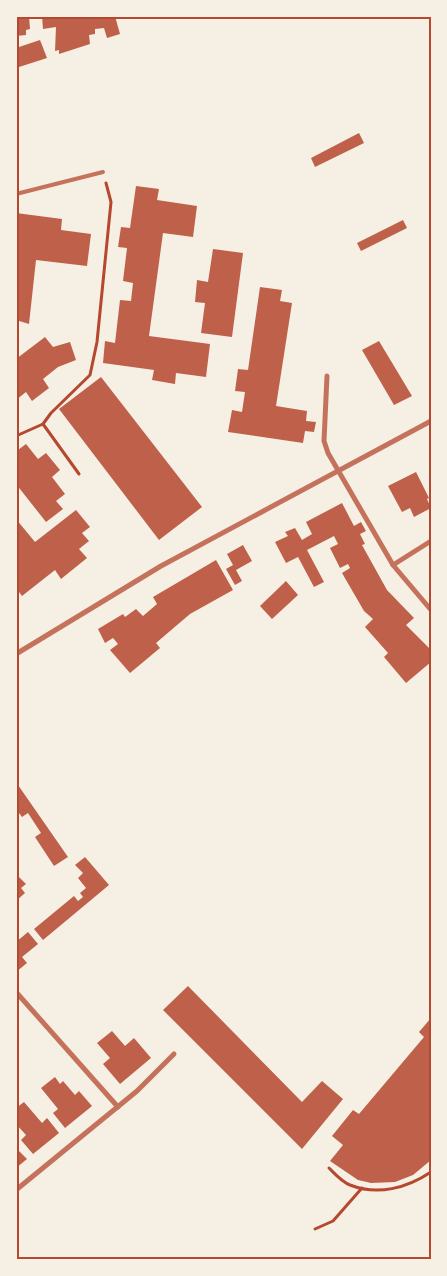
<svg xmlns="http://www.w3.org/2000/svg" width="447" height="1276" viewBox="0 0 447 1276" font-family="Montserrat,sans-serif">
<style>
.building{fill:#bf614a}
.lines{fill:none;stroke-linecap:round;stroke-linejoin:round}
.path{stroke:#b5482f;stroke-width:3}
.service{stroke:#c5725c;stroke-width:4}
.minor{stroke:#c5725c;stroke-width:5}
.neatline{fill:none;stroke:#b5482f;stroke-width:2}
</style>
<rect width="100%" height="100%" fill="#f6efe4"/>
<!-- building -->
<g class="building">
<polygon points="16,16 29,16 30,29 26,30 26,35 16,36"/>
<polygon points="42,16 115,16 120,34 107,38 104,28 95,29 95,34 89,35 90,44 59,54 59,50 55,51 56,27 43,29"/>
<polygon points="40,40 47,58 16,68 16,48"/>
<polygon points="359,133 364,143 315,167 311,158"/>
<polygon points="136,186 159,189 157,200 197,206 193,237 163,233 149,336 210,344 206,377 176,373 175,384 152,380 154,370 103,363 105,341 115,343 120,300 131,301 133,283 123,281 127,248 118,247 121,227 130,228"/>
<polygon points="16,213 62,219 61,230 91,234 87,266 36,260 29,324 16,320"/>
<polygon points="403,220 407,228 361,251 357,243"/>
<polygon points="213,249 243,253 232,337 201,333 205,303 195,302 197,280 208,282"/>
<polygon points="260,287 282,290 280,301 292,303 276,406 307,411 306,421 316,422 314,432 305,431 303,443 228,432 232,410 242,412 245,392 235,391 238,369 248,370"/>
<polygon points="45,337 53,347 70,342 76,360 58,367 43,379 49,388 32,401 26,392 16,400 16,359"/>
<polygon points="379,341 412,396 394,405 362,350"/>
<polygon points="101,377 202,507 159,540 59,409"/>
<polygon points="26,444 38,459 46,453 60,470 52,477 65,494 56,501 63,509 46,522 16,484 16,449 18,450"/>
<polygon points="416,472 429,498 427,499 431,508 414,517 410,508 402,512 388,486"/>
<polygon points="342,503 354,526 361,522 366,531 360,534 365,544 362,545 387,590 414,618 406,625 431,650 431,662 406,683 384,657 388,653 365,627 373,619 364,611 342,573 350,568 348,564 340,568 330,548 338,544 334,536 307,550 324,582 314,587 298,557 286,563 275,542 288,536 285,532 295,528 302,540 312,534 306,522"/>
<polygon points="76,510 90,527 82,533 89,541 79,549 87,558 61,579 55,570 22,596 16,588 16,519 35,542"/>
<polygon points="243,545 252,561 236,570 242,581 235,585 226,569 233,565 227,554"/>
<polygon points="216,560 233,590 190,614 156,643 160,648 130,673 110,650 118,644 113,638 105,643 98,629 123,614 125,617 136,609 143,616 157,604 153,597"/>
<polygon points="286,581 298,595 272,619 260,606"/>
<polygon points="18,785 68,857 54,866 35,837 41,833 28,813 22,817 16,809"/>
<polygon points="85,857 109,885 43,940 34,929 74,896 78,901 83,897 80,893 86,888 78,878 83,873 75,865"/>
<polygon points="16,874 26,884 21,888 25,893 16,901"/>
<polygon points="28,932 38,944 22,957 27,963 16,972 16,942"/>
<polygon points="188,986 302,1102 322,1081 343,1099 302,1149 163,1010"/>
<polygon points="431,1018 431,1160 413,1175 395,1182 371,1183 358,1180 330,1161 343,1145 332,1136 353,1110 359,1114 424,1037 419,1032"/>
<polygon points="112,1031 125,1046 134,1038 151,1058 120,1084 103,1064 110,1058 97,1043"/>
<polygon points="55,1077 60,1084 63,1081 75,1095 79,1091 92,1106 65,1128 53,1113 58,1109 41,1088"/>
<polygon points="24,1102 42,1123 47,1118 59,1133 33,1154 21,1140 26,1135 16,1124 16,1108"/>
<polygon points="16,1148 27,1159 16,1168"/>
</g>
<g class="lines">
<!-- path -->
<g class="path">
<polyline points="43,424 51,413 90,375 97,342 111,202 106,183"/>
<polyline points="16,436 43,424 79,474"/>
<path d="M329,1168C335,1174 342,1182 350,1185C378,1196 407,1188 431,1172"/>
<polyline points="315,1229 333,1221 362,1188"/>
</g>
<!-- service -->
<polyline class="service" points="16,194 103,172"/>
<!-- minor -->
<g class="minor">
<polyline points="327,376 324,441 328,453 393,565 431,541"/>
<polyline points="393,565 431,610"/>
<polyline points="16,654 161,566 431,421"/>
<polyline points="16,992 118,1107"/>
<polyline points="16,1190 137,1091 174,1054"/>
</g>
</g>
<!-- border -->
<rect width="447" height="1276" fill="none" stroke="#f6efe4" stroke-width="35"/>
<rect x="18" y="18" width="412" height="1240" class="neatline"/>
</svg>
